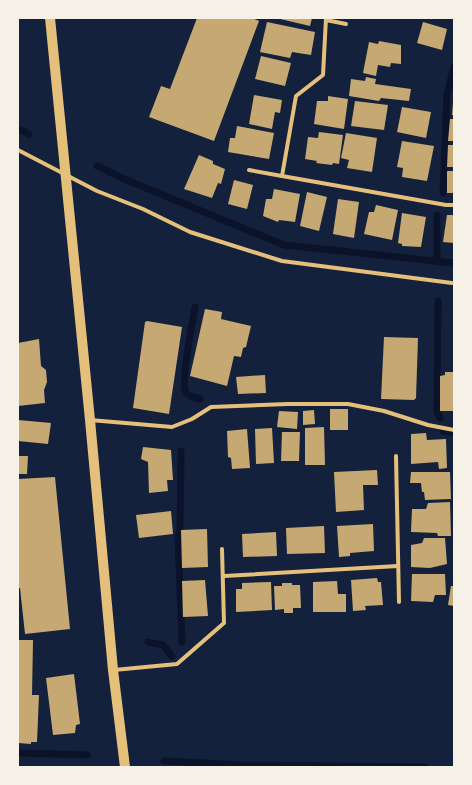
<svg xmlns="http://www.w3.org/2000/svg" width="472" height="785" viewBox="0 0 472 785" font-family="'Nunito Sans',sans-serif">
<style>
.lines{fill:none;stroke-linecap:round;stroke-linejoin:round}
.stream{stroke:#0b132b;stroke-width:7}
.building{fill:#c6a872}
.minor{stroke:#e5c07b;stroke-width:4}
.primary{stroke:#e5c07b;stroke-width:10}
</style>
<rect width="100%" height="100%" fill="#14213d"/>
<g class="lines">
<!-- stream -->
<g class="stream">
<polyline points="18,129 29,134"/>
<polyline points="97,166 129,181 284,245 454,263"/>
<polyline points="443,193 447,94 454,67"/>
<polyline points="437,262 437,215"/>
<polyline points="438,301 437,411 440,418"/>
<path d="M195,307C193,320 180,385 186,393C189,396 196,398 200,399"/>
<polyline points="443,431 454,433"/>
<polyline points="181,451 180,534 178,536 182,642"/>
<polyline points="148,642 163,645 172,656"/>
<polyline points="18,753 87,755"/>
<polyline points="164,761 243,765 425,767"/>
</g>
</g>
<!-- building -->
<g class="building">
<polygon points="197,18 252,18 259,21 214,141 149,117 161,86 170,89"/>
<polygon points="276,18 312,18 310,26"/>
<polygon points="267,22 315,32 311,55 292,52 290,58 260,52"/>
<polygon points="423,22 447,29 442,50 417,43"/>
<polygon points="379,41 401,45 401,64 391,63 390,67 378,65 376,76 363,73 369,42 378,44"/>
<polygon points="261,56 291,63 285,86 255,79"/>
<polygon points="366,77 376,79 375,84 411,89 409,101 381,98 379,101 349,96 351,79 365,81"/>
<polygon points="254,95 282,100 280,113 275,112 272,129 249,124"/>
<polygon points="328,96 348,99 344,129 314,124 317,101 328,101"/>
<polygon points="355,101 388,105 384,130 351,126"/>
<polygon points="453,103 454,103 454,115 452,115"/>
<polygon points="402,107 431,112 426,138 397,132"/>
<polygon points="450,119 454,119 454,141 448,141"/>
<polygon points="237,126 274,133 269,159 228,152 230,138 235,138"/>
<polygon points="319,132 343,135 339,164 333,163 332,165 316,163 317,161 305,159 308,137 318,138"/>
<polygon points="346,133 377,138 372,172 347,168 349,160 341,158"/>
<polygon points="402,141 434,146 427,181 402,177 403,168 397,167"/>
<polygon points="448,145 454,145 454,167 447,167"/>
<polygon points="199,155 213,161 213,164 225,169 221,184 218,183 212,198 184,189"/>
<rect x="447" y="171" width="7" height="22"/>
<polygon points="234,180 253,185 247,209 228,204"/>
<polygon points="274,189 300,194 295,222 279,220 278,222 263,216 266,199 272,199"/>
<polygon points="307,192 327,197 319,231 300,226"/>
<polygon points="338,199 359,202 354,238 333,234"/>
<polygon points="376,205 398,210 392,240 364,234 369,212 374,212"/>
<polygon points="402,213 426,217 421,247 402,246 402,244 398,243"/>
<polygon points="447,215 454,215 454,243 443,242"/>
<polygon points="205,309 222,312 221,319 251,326 246,347 243,348 241,357 234,356 227,386 190,376"/>
<polygon points="147,321 182,327 169,414 133,408 145,322"/>
<polygon points="384,337 418,338 416,398 414,400 381,399"/>
<polygon points="39,339 41,366 46,370 47,382 44,390 45,403 18,406 18,343"/>
<polygon points="445,372 454,372 454,411 440,411 440,376 445,375"/>
<polygon points="265,375 266,393 238,394 236,377"/>
<rect x="330" y="409" width="18" height="21"/>
<polygon points="314,410 315,424 303,425 303,411"/>
<polygon points="279,411 298,412 297,429 277,427"/>
<polygon points="18,420 51,423 48,444 18,441"/>
<polygon points="324,427 325,465 305,465 305,428"/>
<polygon points="272,428 274,463 256,464 255,429"/>
<polygon points="247,429 250,468 232,469 231,458 228,457 227,431"/>
<polygon points="282,432 300,432 299,461 281,461"/>
<polygon points="426,433 427,440 446,439 447,468 439,469 438,462 411,464 411,434"/>
<polygon points="143,447 171,450 173,480 167,480 168,491 149,493 148,462 141,459"/>
<polygon points="18,456 28,456 27,474 18,474"/>
<polygon points="377,470 378,485 363,485 364,510 336,512 334,472"/>
<polygon points="411,472 450,472 451,499 425,500 424,492 422,492 421,483 410,483"/>
<polygon points="55,477 70,629 25,634 20,588 18,588 18,479"/>
<polygon points="450,502 451,536 438,536 437,533 411,532 412,509 426,509 428,503"/>
<polygon points="171,511 173,534 139,538 136,515"/>
<polygon points="373,524 374,551 350,553 350,556 339,557 337,526"/>
<polygon points="324,526 325,553 287,554 286,528"/>
<polygon points="207,529 208,567 182,568 181,530"/>
<polygon points="276,532 277,556 243,557 242,534"/>
<polygon points="424,538 445,538 447,564 430,568 411,567 411,545 422,543"/>
<polygon points="412,574 445,574 446,595 435,595 433,602 411,601"/>
<polygon points="377,578 378,582 381,582 383,605 365,606 366,610 353,611 351,580"/>
<polygon points="205,580 208,616 183,617 182,581"/>
<polygon points="337,581 338,594 346,594 346,612 313,612 313,582"/>
<polygon points="271,582 272,610 236,612 236,589 242,589 242,583"/>
<polygon points="282,583 292,583 292,585 300,585 301,608 293,608 293,613 284,613 284,609 275,610 274,586 282,586"/>
<polygon points="451,586 454,586 454,606 448,605"/>
<polygon points="18,640 33,640 32,695 39,695 37,742 31,742 31,744 18,743"/>
<polygon points="74,674 80,724 76,725 75,733 53,735 46,678"/>
</g>
<g class="lines">
<!-- minor -->
<g class="minor">
<polyline points="326,18 323,75 296,96 282,176 446,205 454,205"/>
<polyline points="326,20 346,24"/>
<polyline points="18,150 97,191 143,209 190,232 282,261 452,283"/>
<polyline points="249,170 282,176"/>
<polyline points="90,420 172,427 192,419 211,407 288,404 348,404 384,411 428,425 454,430"/>
<polyline points="396,456 399,602"/>
<polyline points="224,576 398,566"/>
<polyline points="114,670 177,664 224,623 222,549"/>
</g>
<!-- primary -->
<polyline class="primary" points="50,18 90,420 113,670 125,767"/>
</g>
<!-- border -->
<rect width="472" height="785" fill="none" stroke="#f6f1e7" stroke-width="38"/>
</svg>
